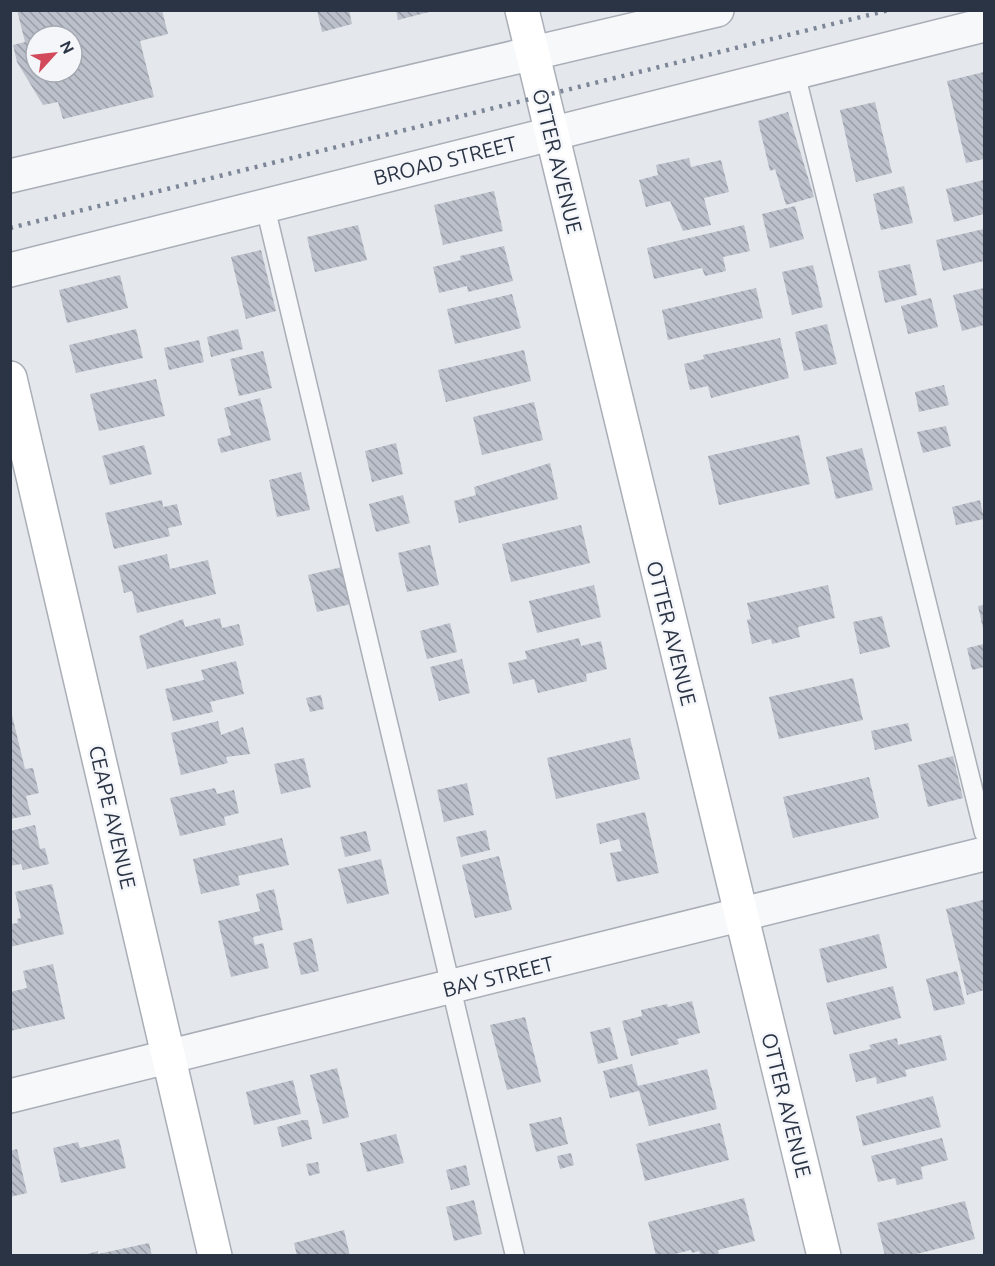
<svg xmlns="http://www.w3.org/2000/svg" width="995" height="1266" viewBox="0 0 995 1266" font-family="Ubuntu,sans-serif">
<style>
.building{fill:url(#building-back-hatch);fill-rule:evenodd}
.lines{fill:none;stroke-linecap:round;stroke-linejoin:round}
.lane-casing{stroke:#a9aeb7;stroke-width:21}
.street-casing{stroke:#a9aeb7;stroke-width:36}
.secondary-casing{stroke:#a9aeb7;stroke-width:36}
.lane{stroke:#f7f8fa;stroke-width:18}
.street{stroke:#f7f8fa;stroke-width:33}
.secondary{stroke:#fff;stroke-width:33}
.rail{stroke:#7d8696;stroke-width:4.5;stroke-dasharray:3 6;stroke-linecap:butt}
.labels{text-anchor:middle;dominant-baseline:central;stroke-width:5;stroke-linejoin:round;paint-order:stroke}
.street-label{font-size:21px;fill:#2b3445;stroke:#f4f6f9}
</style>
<defs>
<pattern id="building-back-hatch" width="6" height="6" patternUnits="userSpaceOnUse" patternTransform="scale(1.5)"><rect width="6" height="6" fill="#bbc0ca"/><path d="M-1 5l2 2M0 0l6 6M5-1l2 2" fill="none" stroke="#989da6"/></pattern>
</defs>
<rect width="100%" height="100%" fill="#e4e7ec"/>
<!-- building -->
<g class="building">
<path d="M17,10H162L168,34L140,41L154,97L63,119L58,102L43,105L17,62L13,45L25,42ZM36,36H72V72H36Z"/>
<polygon points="317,10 349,10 352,24 322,32"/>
<polygon points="396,10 433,10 433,11 398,20"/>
<polygon points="984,72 984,159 966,163 947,81"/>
<polygon points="875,102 892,173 856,182 840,110"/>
<polygon points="788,112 814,197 786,205 775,169 770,171 758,121"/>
<polygon points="689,158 691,167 721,160 729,192 704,198 711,225 683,231 670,201 646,207 639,180 658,175 656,165"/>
<polygon points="984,180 984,214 954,222 946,189"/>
<polygon points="904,186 913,223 881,230 873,194"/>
<polygon points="494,191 503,231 443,245 434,205"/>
<polygon points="795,206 804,239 770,248 762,214"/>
<polygon points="358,225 367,260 315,272 307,237"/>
<polygon points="744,225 750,251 723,257 726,271 705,276 702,268 654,279 647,248"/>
<polygon points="984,229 984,261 943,271 936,240"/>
<polygon points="504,246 513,281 468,292 467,286 439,293 433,267 461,260 460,256"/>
<polygon points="261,250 276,311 246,319 231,257"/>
<polygon points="910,264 917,295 885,303 878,271"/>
<polygon points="813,265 823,307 792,315 782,272"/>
<polygon points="120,275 128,308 67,323 59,290"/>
<polygon points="756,288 763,318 668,340 662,310"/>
<polygon points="984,288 984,325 962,331 953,295"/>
<polygon points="512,294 521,328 455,344 447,309"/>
<polygon points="931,298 938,327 908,334 901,306"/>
<polygon points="827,324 837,364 804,371 795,332"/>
<polygon points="136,329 143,358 76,373 69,345"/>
<polygon points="238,329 243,349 211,357 207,337"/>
<polygon points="780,338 789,378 711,398 708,386 690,390 684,364 704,359 703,355"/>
<polygon points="199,340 204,362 169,370 164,348"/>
<polygon points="524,350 531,381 446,402 438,370"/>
<polygon points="263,351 272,388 239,396 230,359"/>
<polygon points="156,379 165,416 99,431 90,394"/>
<polygon points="944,385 949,405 919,412 915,392"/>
<polygon points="260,398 271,440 221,453 217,439 231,435 224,408"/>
<polygon points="534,402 543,440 482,455 473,417"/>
<polygon points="946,426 951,446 923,453 917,432"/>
<polygon points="799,435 810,484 719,505 708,456"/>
<polygon points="396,443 403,474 372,482 365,451"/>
<polygon points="144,445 152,474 110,485 102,456"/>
<polygon points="862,448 873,490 836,499 826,457"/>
<polygon points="550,463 558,499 459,523 454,501 476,495 474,487"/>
<polygon points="301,472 310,510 277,517 269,480"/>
<polygon points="403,495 410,523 376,532 369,504"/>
<polygon points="162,500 163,507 177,504 182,525 168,528 170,536 114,549 105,513"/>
<polygon points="980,500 984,519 956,525 952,507"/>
<polygon points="581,525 590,563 511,582 502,544"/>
<polygon points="430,545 439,585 407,592 398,553"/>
<polygon points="167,554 170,569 208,560 216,594 137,613 132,591 124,593 118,566"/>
<polygon points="342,567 351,604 317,612 308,575"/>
<polygon points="594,585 601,617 537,633 529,601"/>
<polygon points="828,585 835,618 798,627 800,637 772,644 771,639 752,644 747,620 751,619 747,603"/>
<polygon points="984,605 984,633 978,606"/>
<polygon points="882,616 890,647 860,654 853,622"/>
<polygon points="220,618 222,628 239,624 244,645 147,669 139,636 183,619 185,627"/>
<polygon points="450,623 457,652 427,659 420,631"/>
<polygon points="579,638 581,646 601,641 607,669 586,674 587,681 538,693 534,679 513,684 508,663 527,659 525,651"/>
<polygon points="984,644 984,667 972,670 967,648"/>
<polygon points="462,659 470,693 439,701 430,667"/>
<polygon points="236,661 244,694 210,702 213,712 173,721 165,689 204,680 201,670"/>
<polygon points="853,678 863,720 779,739 769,697"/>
<polygon points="321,695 324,709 310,712 306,698"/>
<polygon points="10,707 25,769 33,768 39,793 26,796 31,815 10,819"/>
<polygon points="218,721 221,735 243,727 250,754 226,757 228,763 181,775 171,733"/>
<polygon points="908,723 912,741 875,750 871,731"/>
<polygon points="630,738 640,779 556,799 547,758"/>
<polygon points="953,756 963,798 928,807 918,765"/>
<polygon points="304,758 311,787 281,794 274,764"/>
<polygon points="869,777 879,818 793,838 783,797"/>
<polygon points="467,783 474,815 444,822 437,790"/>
<polygon points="215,788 217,794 234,790 239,813 224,817 226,825 180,836 170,798"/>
<polygon points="645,812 659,873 617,882 610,853 622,851 619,839 600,844 596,824"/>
<polygon points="35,825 40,849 45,848 49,864 23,870 21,864 10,866 10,831"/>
<polygon points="486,830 490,850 461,857 456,837"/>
<polygon points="366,831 371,851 345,857 340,837"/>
<polygon points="282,838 289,865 238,876 240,885 201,894 193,859"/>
<polygon points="499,856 512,910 475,918 462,865"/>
<polygon points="381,859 389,894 347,904 338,869"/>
<polygon points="52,884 64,934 10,947 10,924 18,923 17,919 21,918 15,892"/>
<polygon points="274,889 283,930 253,937 255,945 263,943 269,968 231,977 218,921 260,911 256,894"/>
<polygon points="983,900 984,907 984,990 967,995 946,909"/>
<polygon points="879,934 887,968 827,983 819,949"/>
<polygon points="312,938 319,971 301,975 293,943"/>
<polygon points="53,964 65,1019 10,1031 10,992 27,988 23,971"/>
<polygon points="957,971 965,1004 934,1011 926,979"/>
<polygon points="893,986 901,1018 834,1035 826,1003"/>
<polygon points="692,1001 700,1033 677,1039 679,1044 631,1056 622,1021 642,1016 641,1010 667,1004 668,1007"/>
<polygon points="525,1017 541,1082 507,1090 490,1025"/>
<polygon points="610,1027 618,1059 598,1064 590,1032"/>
<polygon points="941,1035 947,1060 905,1070 907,1076 877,1084 876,1077 856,1082 849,1054 871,1049 869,1045 897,1038 898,1045"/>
<polygon points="632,1064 638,1086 707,1069 717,1109 649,1126 639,1091 610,1098 603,1071"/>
<polygon points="337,1068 349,1117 323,1124 310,1075"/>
<polygon points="293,1080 301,1114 254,1125 246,1092"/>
<polygon points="933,1096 941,1127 863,1146 856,1116"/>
<polygon points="561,1117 568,1144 536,1152 529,1124"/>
<polygon points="303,1120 308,1120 312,1139 282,1147 277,1127"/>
<polygon points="720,1123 729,1160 645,1181 636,1144"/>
<polygon points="396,1134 404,1163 367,1172 360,1143"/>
<polygon points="942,1138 948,1160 921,1167 923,1179 897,1185 895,1178 878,1182 871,1156"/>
<polygon points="119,1139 126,1168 61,1183 53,1148 78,1142 80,1148"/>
<polygon points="17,1149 27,1193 10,1197 10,1151"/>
<polygon points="571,1153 574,1165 560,1169 557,1156"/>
<polygon points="318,1162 320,1173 309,1176 306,1164"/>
<polygon points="466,1165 470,1185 451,1190 446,1170"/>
<polygon points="744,1198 755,1241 718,1250 719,1256 701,1256 699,1251 692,1253 691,1250 667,1256 656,1256 648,1222"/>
<polygon points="474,1200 482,1234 454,1241 446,1207"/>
<polygon points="965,1201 975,1239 909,1256 885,1256 877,1223"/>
<polygon points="344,1230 350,1256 297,1256 294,1243"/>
<polygon points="149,1243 152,1256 80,1256 98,1251 98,1254"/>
</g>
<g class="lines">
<!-- lane casing -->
<g class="lane-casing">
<g id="lane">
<polyline points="795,72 984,833"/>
<polyline points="265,206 515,1256"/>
</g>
</g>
<!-- street casing -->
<g class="street-casing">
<g id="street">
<polyline points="10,176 717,10"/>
<polyline points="10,270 984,25"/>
<polyline points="10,1096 984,854"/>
</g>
</g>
<!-- secondary casing -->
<g class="secondary-casing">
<g id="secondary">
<polyline points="522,10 824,1256"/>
<polyline points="10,378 215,1256"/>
</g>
</g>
<!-- lane -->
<use href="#lane" class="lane"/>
<!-- street -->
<use href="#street" class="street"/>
<!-- secondary -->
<use href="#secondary" class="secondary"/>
<!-- rail -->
<polyline class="rail" points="10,228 889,10"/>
</g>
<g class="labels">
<!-- street labels -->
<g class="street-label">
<text transform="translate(445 160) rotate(-14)">BROAD STREET</text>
<text transform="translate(558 161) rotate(76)">OTTER AVENUE</text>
<text transform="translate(672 633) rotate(76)">OTTER AVENUE</text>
<text transform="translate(113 817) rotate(77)">CEAPE AVENUE</text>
<text transform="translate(498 976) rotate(-14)">BAY STREET</text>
<text transform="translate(787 1105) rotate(76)">OTTER AVENUE</text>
</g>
</g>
<!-- border -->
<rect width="995" height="1266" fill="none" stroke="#2b3445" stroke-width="24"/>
<!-- north arrow -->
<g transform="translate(54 54) rotate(63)"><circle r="28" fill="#f4f6f9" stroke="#a4a8b1" stroke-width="1.5"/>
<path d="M0-4.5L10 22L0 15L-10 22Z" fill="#d1495b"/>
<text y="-9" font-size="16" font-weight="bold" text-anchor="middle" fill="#2b3445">N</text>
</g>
</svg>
